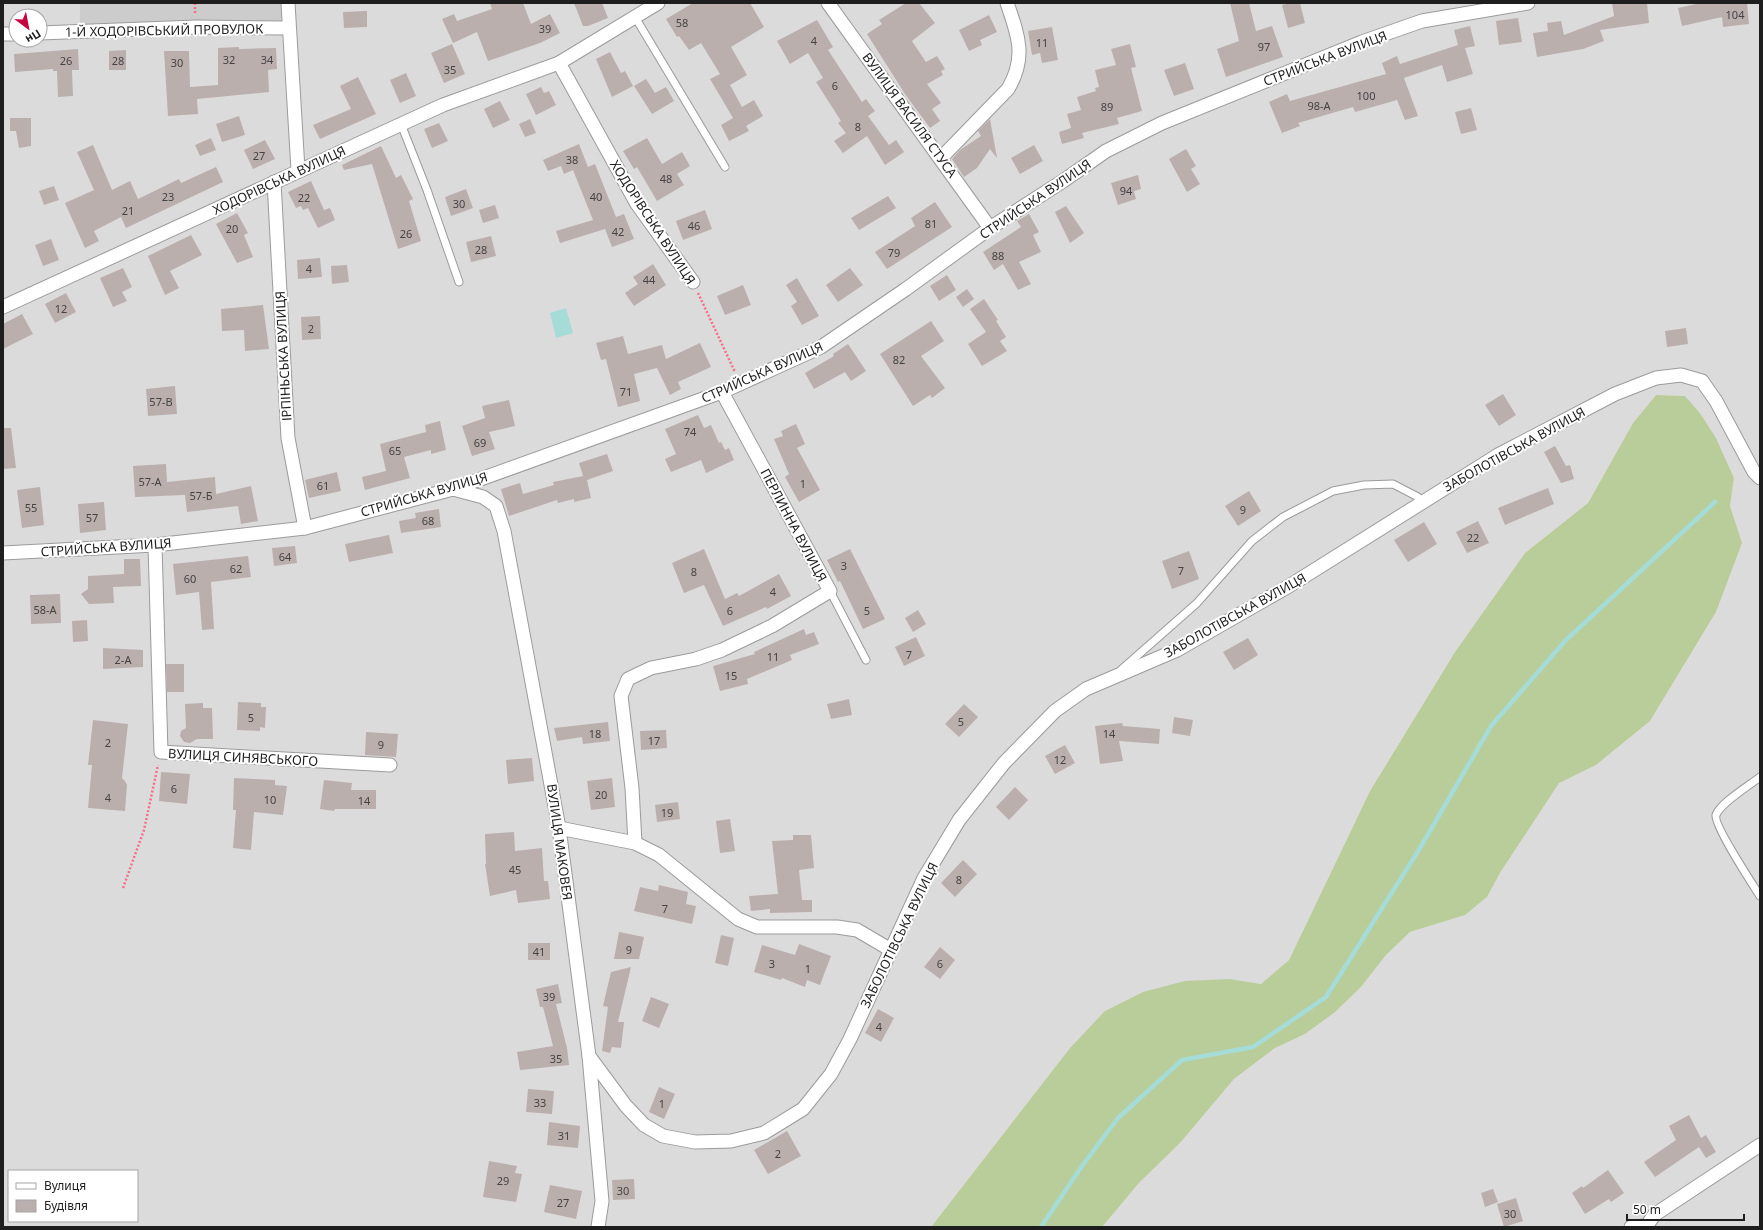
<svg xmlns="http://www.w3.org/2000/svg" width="1763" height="1230" viewBox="0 0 1763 1230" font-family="'Noto Sans',sans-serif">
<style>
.residential{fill:#dcdbdb;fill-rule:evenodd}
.religious{fill:#ccc}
.forest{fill:#b8cd9a}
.water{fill:#a5dcd8}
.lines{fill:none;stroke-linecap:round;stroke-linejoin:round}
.stream{stroke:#a5dcd8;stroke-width:4.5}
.building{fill:#bbafae}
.service-casing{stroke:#9b9b9b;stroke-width:9}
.minor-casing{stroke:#9b9b9b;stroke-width:15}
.path{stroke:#f76d88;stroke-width:2.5;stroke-dasharray:2 2;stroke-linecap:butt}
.service{stroke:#fff;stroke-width:7}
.minor{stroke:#fff;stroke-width:13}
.labels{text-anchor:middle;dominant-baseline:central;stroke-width:4;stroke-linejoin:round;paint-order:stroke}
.number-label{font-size:11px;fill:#454242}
.street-label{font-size:13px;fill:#1e1e1e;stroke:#fff}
</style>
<rect width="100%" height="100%" fill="#efe8e4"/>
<!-- residential -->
<path class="residential" d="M3,3H80V29L287,3H1760V1227H1102L1139,1183L1180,1143L1234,1079L1275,1048L1305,1034L1334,1013L1361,987L1386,955L1410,932L1465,915L1487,897L1500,873L1559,782L1596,765L1650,721L1716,612L1741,543L1730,506L1734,478L1716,438L1700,413L1685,396L1656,395L1633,423L1588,503L1525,553L1455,652L1370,791L1289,960L1261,984L1230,979L1070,1048L931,1227H3ZM16,16H40V40H16ZM9,1171H137V1221H9Z"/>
<!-- religious -->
<polygon class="religious" points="80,3 287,3 287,23 80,29"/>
<!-- forest -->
<polygon class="forest" points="1656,395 1685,396 1700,413 1716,438 1734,478 1730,506 1742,543 1716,612 1650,721 1596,765 1559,783 1500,873 1487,897 1465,915 1410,932 1386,955 1361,987 1334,1013 1305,1034 1275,1048 1234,1079 1180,1143 1139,1183 1102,1227 931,1227 1070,1048 1105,1011 1143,992 1185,981 1230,979 1261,984 1289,960 1370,791 1455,652 1525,553 1588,503 1633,423"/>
<!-- water -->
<polygon class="water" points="566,308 573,333 556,338 550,313"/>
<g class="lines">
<!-- stream -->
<polyline class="stream" points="1041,1227 1082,1166 1118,1118 1182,1060 1253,1047 1326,997 1420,848 1491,726 1565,641 1715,502"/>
</g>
<!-- building -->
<g class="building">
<polygon points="490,3 523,3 531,24 550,14 560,33 540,43 488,61 477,32 453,43 442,19 454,14 457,21 492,9"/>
<polygon points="574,3 602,3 608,18 588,26 583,26"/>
<polygon points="693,3 750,3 764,27 731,47 747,75 730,85 742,107 754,100 763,116 746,126 749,131 729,141 721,125 733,118 710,79 720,74 701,43 689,50 679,36 677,37 666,19"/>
<polygon points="906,3 919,3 935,23 912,41 926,62 937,56 945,69 941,71 943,75 927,84 941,103 932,109 940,121 930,128 905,94 867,34 882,24 879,20"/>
<polygon points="1230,3 1249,3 1256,31 1272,26 1283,57 1226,77 1217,49 1239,41"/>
<polygon points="1290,3 1300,3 1305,23 1288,28 1282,5"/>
<polygon points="1612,3 1647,3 1649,23 1600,30 1604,41 1583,49 1537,57 1533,33 1548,31 1547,23 1561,21 1564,35 1614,16"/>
<polygon points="1701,3 1747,3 1749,24 1723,27 1722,17 1682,26 1678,8"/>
<polygon points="367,11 367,27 344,28 343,12"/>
<polygon points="989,15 997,32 980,40 982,45 969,51 959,30"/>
<polygon points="1518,18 1522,42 1499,45 1496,21"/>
<polygon points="817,20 833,47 828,50 862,102 866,99 875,111 868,116 889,145 896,140 904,152 885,165 867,136 843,153 834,141 846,133 838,123 841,121 816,82 823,78 808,53 790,64 777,41"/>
<polygon points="1470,26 1475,46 1465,48 1473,74 1447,82 1442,65 1404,78 1418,116 1405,120 1397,100 1355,112 1353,107 1298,123 1300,126 1282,133 1269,102 1287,94 1290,101 1386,74 1382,63 1397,56 1400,64 1458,45 1454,30"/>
<polygon points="1052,27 1058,60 1042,63 1040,53 1032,55 1028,31"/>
<polygon points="452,44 465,74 444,83 431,53"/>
<polygon points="1130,44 1136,67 1131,68 1142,111 1117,118 1119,124 1082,133 1084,138 1062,144 1059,132 1071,128 1067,114 1081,110 1077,97 1096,91 1095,88 1099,87 1095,70 1116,65 1111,49"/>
<polygon points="239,47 239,49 276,48 277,69 268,70 269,92 197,99 198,114 168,116 164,51 189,51 190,87 218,85 218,48"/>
<polygon points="78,49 79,70 72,70 73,96 58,97 57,71 53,71 53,69 15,72 14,54"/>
<polygon points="126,50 126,70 109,70 109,51"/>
<polygon points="610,52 621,73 625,71 633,86 612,97 596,59"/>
<polygon points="1185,63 1194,89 1174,96 1164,70"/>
<polygon points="406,73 416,96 400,103 390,80"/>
<polygon points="358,77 376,114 320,139 313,125 351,109 340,86"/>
<polygon points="646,79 655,93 666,87 674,101 652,114 634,86"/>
<polygon points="541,87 544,93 549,91 556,105 536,115 526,94"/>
<polygon points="500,101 510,120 493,128 484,109"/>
<polygon points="1471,108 1477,130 1461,134 1455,112"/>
<polygon points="239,116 245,135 222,142 216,124"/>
<polygon points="10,118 31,118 31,146 19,148 16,131 10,131"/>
<polygon points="530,119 536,133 525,137 519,124"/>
<polygon points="990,119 997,158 990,149 977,168 964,177 952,159 960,150 981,136 978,131"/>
<polygon points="439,123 448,141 432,148 424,129"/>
<polygon points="211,138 216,150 200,156 195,145"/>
<polygon points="647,138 662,164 682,152 690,166 677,174 684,185 657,201 637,167 634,169 623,151"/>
<polygon points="265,140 275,159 253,169 244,150"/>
<polygon points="579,144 588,167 595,164 616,217 624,214 634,239 612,247 605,229 560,243 556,231 593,220 573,170 564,174 561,166 548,171 543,160"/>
<polygon points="93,145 112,190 130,181 138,199 179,179 181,183 216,167 223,182 126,228 121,217 94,231 99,241 85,248 65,203 94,190 77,152"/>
<polygon points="1034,145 1043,161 1020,174 1011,158"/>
<polygon points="381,146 396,178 401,175 413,199 409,201 421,241 398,249 372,164 344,170 342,165"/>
<polygon points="1186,149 1196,166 1191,169 1200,184 1187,192 1169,159"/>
<polygon points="1138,175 1141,189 1134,191 1136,199 1118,205 1111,183"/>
<polygon points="311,181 324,210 330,208 335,220 318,228 308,208 303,210 301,206 296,208 288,192"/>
<polygon points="54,186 59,200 44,205 39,191"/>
<polygon points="466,189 473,208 451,216 445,197"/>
<polygon points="888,196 896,208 859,230 851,218"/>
<polygon points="935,202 952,227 887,269 875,252 915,226 911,218"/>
<polygon points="495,205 499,218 483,223 479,210"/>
<polygon points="1066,206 1084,233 1070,243 1055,212"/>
<polygon points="705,210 712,229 683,240 676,221"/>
<polygon points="237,213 248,233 244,235 253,257 237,263 216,224"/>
<polygon points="1029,214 1039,232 1033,235 1041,252 1019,262 1031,284 1018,290 1003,264 994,270 983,252 1021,227 1017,221"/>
<polygon points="191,235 202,255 170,271 179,288 165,295 148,256"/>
<polygon points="491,236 496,256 471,262 466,242"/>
<polygon points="51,239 59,260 43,266 35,245"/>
<polygon points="320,258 322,277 298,279 297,260"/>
<polygon points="653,264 666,285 634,306 625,293 638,284 633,277"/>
<polygon points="347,265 349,282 332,284 331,266"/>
<polygon points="123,268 132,287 122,292 127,301 113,307 100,278"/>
<polygon points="850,268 863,285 838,302 826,285"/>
<polygon points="947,275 956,290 939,301 930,286"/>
<polygon points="797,278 819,316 802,325 791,306 797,302 786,285"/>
<polygon points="743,285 751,305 725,315 717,296"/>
<polygon points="967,289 974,299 963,307 956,297"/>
<polygon points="66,293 76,312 55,323 45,304"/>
<polygon points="984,299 998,320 996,321 1006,337 1000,341 1007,351 982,366 968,344 986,332 970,309"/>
<polygon points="263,305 269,349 245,351 244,330 222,331 221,309"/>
<polygon points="22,314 33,334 3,349 3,324"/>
<polygon points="320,316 321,339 302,340 301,317"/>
<polygon points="931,321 944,341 921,356 945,388 932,398 930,395 913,406 880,354"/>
<polygon points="1686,328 1688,344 1667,347 1665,331"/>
<polygon points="623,336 628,354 662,345 666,359 700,343 711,367 678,382 681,389 670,395 657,368 634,374 640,401 618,407 606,359 601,360 596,343"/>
<polygon points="848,344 866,371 851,381 845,372 814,389 805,373 834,356 833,354"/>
<polygon points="175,386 177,414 148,416 146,389"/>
<polygon points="1503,394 1516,415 1499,426 1485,405"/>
<polygon points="509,400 515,426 489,432 495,449 472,456 462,426 485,418 482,406"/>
<polygon points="698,415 704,428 711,425 719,443 721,442 725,450 729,448 734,460 706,473 701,460 671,472 665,459 676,454 665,429"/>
<polygon points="440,421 446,450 431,454 431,450 404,457 410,478 365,490 362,477 386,471 380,444 426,432 425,425"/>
<polygon points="796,424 805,444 797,448 820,490 799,502 785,477 789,474 774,439 783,436 781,431"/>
<polygon points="3,428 11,428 16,468 3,469"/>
<polygon points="1555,446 1566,466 1570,465 1574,479 1561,483 1544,452"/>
<polygon points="607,454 613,471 587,480 591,498 574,502 574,499 558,503 557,500 509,516 501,489 520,483 523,494 554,485 553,482 583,476 579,463"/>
<polygon points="166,464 167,482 215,477 216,494 251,486 258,521 241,524 238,506 187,512 185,495 135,497 133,466"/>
<polygon points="337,472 341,491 309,498 305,480"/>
<polygon points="40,487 44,525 22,528 17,490"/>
<polygon points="1548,488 1554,504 1505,525 1498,508"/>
<polygon points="1249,491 1261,511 1238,526 1225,506"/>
<polygon points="104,502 106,530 80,533 78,504"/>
<polygon points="439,509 441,527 401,533 399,521 416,518 415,513"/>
<polygon points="1478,521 1489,543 1467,553 1456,532"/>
<polygon points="1424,522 1437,544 1408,562 1394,540"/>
<polygon points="389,535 393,553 349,562 345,544"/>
<polygon points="295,546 297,563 274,566 272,548"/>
<polygon points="704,549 725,599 737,593 739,596 779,574 791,596 767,609 766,607 723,626 704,585 684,593 672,563"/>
<polygon points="850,549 885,619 863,629 840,581 838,582 827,560"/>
<polygon points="1189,551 1199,579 1172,589 1162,561"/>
<polygon points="248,556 251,577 211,582 214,629 202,630 199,592 176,595 173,564"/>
<polygon points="124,559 140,559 141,586 113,587 114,603 89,604 81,594 88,589 88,576 124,574"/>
<polygon points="60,594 61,623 31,624 30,595"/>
<polygon points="918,610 926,624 913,632 905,618"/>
<polygon points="87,620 88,641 73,642 72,621"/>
<polygon points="804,629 806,635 814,632 819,644 790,655 792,660 747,679 748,684 720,691 713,666 755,654 754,652"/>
<polygon points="916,637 925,656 904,666 895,647"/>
<polygon points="1248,638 1258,655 1234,670 1223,652"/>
<polygon points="103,648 143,650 143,667 103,669"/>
<polygon points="166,664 184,664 184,692 167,692"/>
<polygon points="849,699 852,715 831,719 827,704"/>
<polygon points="238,702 261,703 261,707 266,707 265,728 260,727 260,731 237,730"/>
<polygon points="203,703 203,708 212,708 213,739 197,739 190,743 184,742 180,736 181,731 186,728 185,704"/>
<polygon points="964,704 978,717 959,737 945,724"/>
<polygon points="1174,717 1193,720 1190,736 1172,733"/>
<polygon points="93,720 128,724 122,778 125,781 127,785 125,811 88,808 92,765 88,765"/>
<polygon points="608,722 610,741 583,744 582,737 557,741 554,728"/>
<polygon points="1122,723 1123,726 1160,729 1159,744 1119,741 1123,761 1100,764 1095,726"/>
<polygon points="666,730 667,748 641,750 640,731"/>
<polygon points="366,732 398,734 396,757 365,755"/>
<polygon points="1065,745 1075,763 1055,774 1045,756"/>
<polygon points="532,758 534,781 508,784 506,760"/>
<polygon points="161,772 190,774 187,804 159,801"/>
<polygon points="234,778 275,780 275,785 287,786 283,815 254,812 251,850 233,848 236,810 233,810"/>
<polygon points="612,778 615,807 591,810 587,781"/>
<polygon points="324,780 352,783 351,790 376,790 376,809 335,809 334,811 320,809"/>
<polygon points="1015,787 1028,800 1009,820 996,807"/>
<polygon points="678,802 680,819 657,822 655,805"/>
<polygon points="730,819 735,851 720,853 716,821"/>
<polygon points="514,832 515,851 542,848 544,881 548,881 550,899 518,903 516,890 490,896 485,864 486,864 485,834"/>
<polygon points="793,835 811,835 814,868 799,870 802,900 812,900 812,912 770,913 770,909 751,911 749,896 778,894 772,841 793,840"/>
<polygon points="963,860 977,874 955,897 941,883"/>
<polygon points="659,885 688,892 686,904 696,906 692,924 634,911 640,887 658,891"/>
<polygon points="619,932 644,937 639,959 614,959"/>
<polygon points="721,935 734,938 728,966 715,963"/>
<rect x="528" y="943" width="22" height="17"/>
<polygon points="799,944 831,956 820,985 807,980 805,987 782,978 781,980 754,972 762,945 795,955"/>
<polygon points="940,947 955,960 940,979 924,967"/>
<polygon points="631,967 618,1022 624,1022 621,1048 612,1047 610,1053 602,1051 608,1007 603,1006 611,972"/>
<polygon points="558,984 562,1003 556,1004 567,1048 569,1065 520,1070 517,1052 553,1046 543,1007 540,1007 536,989"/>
<polygon points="651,997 669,1004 659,1028 642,1021"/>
<polygon points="878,1009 894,1018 881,1042 865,1033"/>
<polygon points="659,1087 675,1094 664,1119 649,1112"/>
<polygon points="528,1089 554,1091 552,1114 526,1112"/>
<polygon points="1689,1115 1701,1138 1706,1135 1716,1152 1706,1158 1699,1147 1655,1177 1644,1162 1676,1140 1669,1126"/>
<polygon points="549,1122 580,1126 578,1148 547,1145"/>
<polygon points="787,1131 801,1156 768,1174 754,1150"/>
<polygon points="489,1161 517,1166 515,1173 522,1174 516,1202 483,1197"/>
<polygon points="1608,1170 1624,1193 1611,1202 1609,1199 1585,1214 1572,1193 1582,1186 1583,1188"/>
<polygon points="634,1179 635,1199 613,1200 612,1180"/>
<polygon points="550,1185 582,1191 576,1219 544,1212"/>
<polygon points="1493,1189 1498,1202 1485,1207 1481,1193"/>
<polygon points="1516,1198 1523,1221 1504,1227 1497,1204"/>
</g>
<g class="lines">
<!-- service casing -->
<g class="service-casing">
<g id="service">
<polyline points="635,17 725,167"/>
<polyline points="401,124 427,190 459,282"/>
<polyline points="830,591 866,660"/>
<polyline points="1121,670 1197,603 1252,541 1283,517 1333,491 1364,485 1393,484 1418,497 1419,503"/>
<path d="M1760,777C1750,785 1720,803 1716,815C1713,824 1753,885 1760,896"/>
</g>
</g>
<!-- minor casing -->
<g class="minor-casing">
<g id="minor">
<polyline points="288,3 298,170"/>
<polyline points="828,3 990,228"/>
<polyline points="40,33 196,27 288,28"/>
<polyline points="3,34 16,34"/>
<polyline points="559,63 637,204 693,282"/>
<path d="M941,158L1008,89C1027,57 1018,35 1007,3"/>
<polyline points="274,182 288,438 305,528"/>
<polyline points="3,307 443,105 559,63 658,3"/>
<polyline points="453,489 483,497 496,506 504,531 559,828 589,1056 602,1201 598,1227"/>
<polyline points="155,545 161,752 390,765"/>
<polyline points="3,553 155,545 305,528 453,489 722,392 821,347 906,289 990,228 1063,181 1106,151 1162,123 1362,42 1422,21 1528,3"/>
<polyline points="559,828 635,843 659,855 738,919 757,927 837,927 857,930 891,950"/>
<polyline points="635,843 632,788 621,696 628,679 651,668 696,659 722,650 772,626 830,591 722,392"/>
<polyline points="589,1056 626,1106 644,1125 663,1136 695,1142 731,1141 764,1133 803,1109 831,1074 850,1039 924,878 959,820 1004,763 1055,711 1086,689 1177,650 1289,586 1498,455 1615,394 1656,378 1681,375 1702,381 1716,401 1754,472 1760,478"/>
<polyline points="1631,1227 1646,1226"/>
<polyline points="1646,1227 1654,1215 1760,1145"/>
</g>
</g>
<!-- path -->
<g class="path">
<polyline points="195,3 195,14"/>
<polyline points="698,293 735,372"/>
<polyline points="123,888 144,830 158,765"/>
</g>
<!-- service -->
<use href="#service" class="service"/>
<!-- minor -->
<use href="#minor" class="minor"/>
</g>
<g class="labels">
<!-- number labels -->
<g class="number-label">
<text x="1735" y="14">104</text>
<text x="682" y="22">58</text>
<text x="545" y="28">39</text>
<text x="814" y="40">4</text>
<text x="1042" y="42">11</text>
<text x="1264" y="46">97</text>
<text x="229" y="59">32</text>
<text x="267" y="59">34</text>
<text x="66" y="60">26</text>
<text x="118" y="60">28</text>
<text x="177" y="62">30</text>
<text x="450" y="69">35</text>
<text x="835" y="85">6</text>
<text x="1366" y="95">100</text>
<text x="1319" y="105">98-А</text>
<text x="1107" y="106">89</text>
<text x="858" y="126">8</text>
<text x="259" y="155">27</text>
<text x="572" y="159">38</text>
<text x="666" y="178">48</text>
<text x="1126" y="190">94</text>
<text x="168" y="196">23</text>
<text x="596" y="196">40</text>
<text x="304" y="197">22</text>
<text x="459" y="203">30</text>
<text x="128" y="210">21</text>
<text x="931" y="223">81</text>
<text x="694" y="225">46</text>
<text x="232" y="228">20</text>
<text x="618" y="231">42</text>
<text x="406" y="233">26</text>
<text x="481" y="249">28</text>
<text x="894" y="252">79</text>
<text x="998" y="255">88</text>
<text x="309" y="268">4</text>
<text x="649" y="279">44</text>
<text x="61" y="308">12</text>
<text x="311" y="328">2</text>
<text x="899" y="359">82</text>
<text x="626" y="391">71</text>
<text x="161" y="401">57-В</text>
<text x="690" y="431">74</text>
<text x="480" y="442">69</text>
<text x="395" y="450">65</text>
<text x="150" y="481">57-А</text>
<text x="803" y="483">1</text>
<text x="323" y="485">61</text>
<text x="201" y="495">57-Б</text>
<text x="31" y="507">55</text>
<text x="1243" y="509">9</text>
<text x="92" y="517">57</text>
<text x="428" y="520">68</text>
<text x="1473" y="537">22</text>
<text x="285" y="556">64</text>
<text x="844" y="565">3</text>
<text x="236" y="568">62</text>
<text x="1181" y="570">7</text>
<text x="694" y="571">8</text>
<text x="190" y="578">60</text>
<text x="773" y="591">4</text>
<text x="45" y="609">58-А</text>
<text x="730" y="610">6</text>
<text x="867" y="610">5</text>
<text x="909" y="654">7</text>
<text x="773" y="656">11</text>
<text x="123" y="659">2-А</text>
<text x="731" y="675">15</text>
<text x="251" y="717">5</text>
<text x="961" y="721">5</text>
<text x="595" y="733">18</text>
<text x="1109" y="733">14</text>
<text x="654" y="740">17</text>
<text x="108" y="742">2</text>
<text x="381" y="744">9</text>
<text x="1060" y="759">12</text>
<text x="174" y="788">6</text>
<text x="601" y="794">20</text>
<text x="108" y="797">4</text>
<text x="270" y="799">10</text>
<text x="364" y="800">14</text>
<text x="667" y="812">19</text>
<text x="515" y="869">45</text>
<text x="959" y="879">8</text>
<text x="665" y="908">7</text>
<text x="629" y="949">9</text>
<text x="539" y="951">41</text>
<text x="772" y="963">3</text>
<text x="940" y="963">6</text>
<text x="808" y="968">1</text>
<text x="549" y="996">39</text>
<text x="879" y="1026">4</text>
<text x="556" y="1058">35</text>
<text x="540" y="1102">33</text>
<text x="662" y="1103">1</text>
<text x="564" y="1135">31</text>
<text x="778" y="1153">2</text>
<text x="503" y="1180">29</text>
<text x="623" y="1190">30</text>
<text x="563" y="1202">27</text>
<text x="1510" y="1213">30</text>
</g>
<!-- street labels -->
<g class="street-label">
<text transform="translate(164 30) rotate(-1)">1-Й ХОДОРІВСЬКИЙ ПРОВУЛОК</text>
<text transform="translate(1325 58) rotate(-21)">СТРИЙСЬКА ВУЛИЦЯ</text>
<text transform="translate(910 115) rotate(54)">ВУЛИЦЯ ВАСИЛЯ СТУСА</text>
<text transform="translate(279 180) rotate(-25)">ХОДОРІВСЬКА ВУЛИЦЯ</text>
<text transform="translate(1035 199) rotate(-34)">СТРИЙСЬКА ВУЛИЦЯ</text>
<text transform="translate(653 222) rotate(57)">ХОДОРІВСЬКА ВУЛИЦЯ</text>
<text transform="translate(283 356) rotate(-93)">ІРПІНЬСЬКА ВУЛИЦЯ</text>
<text transform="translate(762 372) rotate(-24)">СТРИЙСЬКА ВУЛИЦЯ</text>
<text transform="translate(1514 449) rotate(-29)">ЗАБОЛОТІВСЬКА ВУЛИЦЯ</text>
<text transform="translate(424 494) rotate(-16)">СТРИЙСЬКА ВУЛИЦЯ</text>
<text transform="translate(794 525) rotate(62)">ПЕРЛИННА ВУЛИЦЯ</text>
<text transform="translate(106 547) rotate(-4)">СТРИЙСЬКА ВУЛИЦЯ</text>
<text transform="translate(1235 615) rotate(-29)">ЗАБОЛОТІВСЬКА ВУЛИЦЯ</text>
<text transform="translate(243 757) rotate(3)">ВУЛИЦЯ СИНЯВСЬКОГО</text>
<text transform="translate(560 842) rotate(82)">ВУЛИЦЯ МАКОВЕЯ</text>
<text transform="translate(899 935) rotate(-64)">ЗАБОЛОТІВСЬКА ВУЛИЦЯ</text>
</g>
</g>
<!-- border -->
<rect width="1763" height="1230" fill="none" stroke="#1e1e1e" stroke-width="8"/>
<!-- legend -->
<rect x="8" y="1170" width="130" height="52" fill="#ffffff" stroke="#a5a5a5"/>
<rect x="16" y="1183" width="20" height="6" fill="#ffffff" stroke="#a5a5a5"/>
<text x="44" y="1190" font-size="12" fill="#1e1e1e">Вулиця</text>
<rect x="16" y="1200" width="20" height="12" fill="#bbafae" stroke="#a5a5a5"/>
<text x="44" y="1210" font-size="12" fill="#1e1e1e">Будівля</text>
<!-- north arrow -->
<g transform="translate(28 28) rotate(148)"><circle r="19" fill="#ffffff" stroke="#a5a5a5"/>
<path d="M0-3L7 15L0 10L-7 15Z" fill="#c8043e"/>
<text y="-6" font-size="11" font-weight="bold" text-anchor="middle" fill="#1e1e1e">Пн</text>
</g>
<!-- scale -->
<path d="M1627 1214v6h117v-6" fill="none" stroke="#1e1e1e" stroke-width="2"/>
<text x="1633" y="1214" font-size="12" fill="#1e1e1e" stroke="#ffffff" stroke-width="3" paint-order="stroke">50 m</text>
</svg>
